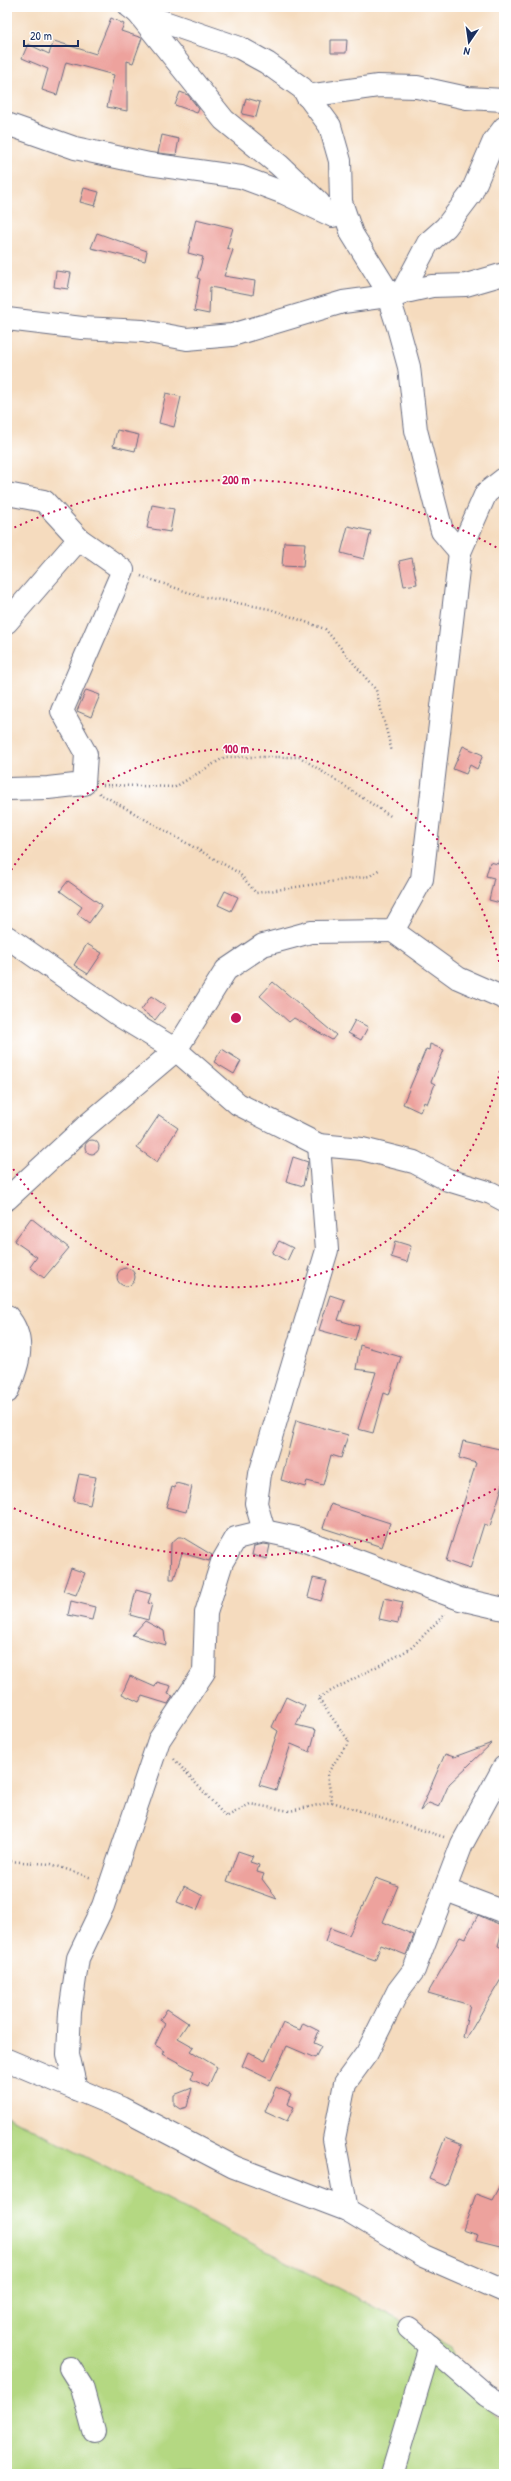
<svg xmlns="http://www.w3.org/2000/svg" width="511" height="2481" viewBox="0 0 511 2481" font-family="'Patrick Hand',sans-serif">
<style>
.green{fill:#b4d882;stroke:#688470}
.building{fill:#eda29d}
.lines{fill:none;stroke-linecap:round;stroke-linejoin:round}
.minor-casing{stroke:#676b80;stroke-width:24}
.path{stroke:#676b80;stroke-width:2.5;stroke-dasharray:1 3;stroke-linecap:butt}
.minor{stroke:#fff;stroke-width:22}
.ring{fill:none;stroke:#c2185b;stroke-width:2;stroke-dasharray:2 4}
.centre{fill:#c2185b;stroke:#fff;stroke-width:2}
.ring-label{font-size:12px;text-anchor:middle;font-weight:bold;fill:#c2185b;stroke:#fff;stroke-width:3;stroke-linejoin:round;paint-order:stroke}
</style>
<rect width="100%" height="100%" fill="#fff"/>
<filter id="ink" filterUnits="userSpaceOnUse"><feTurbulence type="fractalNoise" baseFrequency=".025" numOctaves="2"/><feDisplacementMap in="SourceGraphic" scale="8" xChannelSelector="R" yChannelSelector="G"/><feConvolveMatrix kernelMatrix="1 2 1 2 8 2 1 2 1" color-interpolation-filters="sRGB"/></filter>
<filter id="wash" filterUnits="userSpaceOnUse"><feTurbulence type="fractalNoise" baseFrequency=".012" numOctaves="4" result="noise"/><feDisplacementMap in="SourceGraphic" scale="16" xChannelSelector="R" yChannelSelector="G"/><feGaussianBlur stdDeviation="0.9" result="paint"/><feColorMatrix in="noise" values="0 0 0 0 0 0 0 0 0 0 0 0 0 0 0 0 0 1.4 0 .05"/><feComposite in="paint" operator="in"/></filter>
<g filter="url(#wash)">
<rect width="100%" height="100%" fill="#f5dbbe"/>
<!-- green -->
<polygon class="green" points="7,2116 451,2347 469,2392 504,2423 504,2474 7,2474"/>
<g id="blocks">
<!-- building -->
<g class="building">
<polygon points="111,18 124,24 121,31 142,38 133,63 127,61 127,111 107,107 114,75 66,62 57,95 42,90 48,69 22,58 28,44 49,54 54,41 96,54"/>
<polygon points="331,40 347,40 346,53 331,53"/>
<polygon points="180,92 188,95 199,109 197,113 175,105"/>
<polygon points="246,98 260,102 256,117 242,114"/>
<polygon points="162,135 179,139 176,155 158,153"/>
<polygon points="84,188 99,192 95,206 80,202"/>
<polygon points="196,219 233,228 227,248 233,250 224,276 255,281 253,295 210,287 209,314 194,311 200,279 197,278 203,257 188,253"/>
<polygon points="97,233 147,251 145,261 91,248"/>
<polygon points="56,271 71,273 68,289 54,287"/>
<polygon points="166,393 181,397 174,427 159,423"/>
<polygon points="117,430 139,435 135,451 113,446"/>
<polygon points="152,505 174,509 170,532 147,528"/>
<polygon points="348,526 371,531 364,559 341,553"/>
<polygon points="284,542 305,543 303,567 282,566"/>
<polygon points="412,558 417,584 404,586 399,561"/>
<polygon points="86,690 100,695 91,717 77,711"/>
<polygon points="463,746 483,755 477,769 470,765 466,774 453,769"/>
<polygon points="499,860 504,860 504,904 489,900 494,878 486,876 490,862 498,864"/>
<polygon points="68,881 102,905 89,923 77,914 82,907 60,891"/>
<polygon points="225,891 238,897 231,911 218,905"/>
<polygon points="87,944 102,953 88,974 74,965"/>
<polygon points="273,982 336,1035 332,1040 294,1018 289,1022 260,996"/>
<polygon points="151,996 166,1006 155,1020 141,1010"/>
<polygon points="355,1020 368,1027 361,1040 348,1033"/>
<polygon points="430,1044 444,1050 431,1082 435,1084 427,1104 424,1102 420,1112 403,1104 426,1049 429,1050"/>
<polygon points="222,1049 241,1061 234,1074 214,1062"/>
<polygon points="159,1115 178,1128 157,1162 137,1148"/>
<circle cx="92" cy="1147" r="7"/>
<polygon points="293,1157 308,1162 303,1186 286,1181"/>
<polygon points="31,1218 69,1248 44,1278 30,1267 37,1257 14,1241"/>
<polygon points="279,1241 293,1248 287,1261 272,1253"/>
<polygon points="395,1241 411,1246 407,1262 391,1257"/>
<circle cx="126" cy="1277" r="9"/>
<polygon points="330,1295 345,1300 338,1320 359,1326 355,1340 319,1330"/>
<polygon points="360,1345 401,1357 389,1395 384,1393 373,1433 358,1429 376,1372 356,1369"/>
<polygon points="296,1420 348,1435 341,1458 331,1455 323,1485 307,1481 305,1487 281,1480"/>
<polygon points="463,1441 504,1450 504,1481 490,1526 484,1524 470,1569 446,1561 476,1463 459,1458"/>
<polygon points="79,1474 96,1477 90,1505 73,1501"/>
<polygon points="176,1483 192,1487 186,1512 166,1507 172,1487 175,1488"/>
<polygon points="331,1504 390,1523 382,1547 323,1528"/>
<polygon points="178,1537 182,1537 212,1555 209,1561 182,1553 174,1579 170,1579 171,1543"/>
<polygon points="264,1544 270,1545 267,1559 252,1555 254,1546"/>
<polygon points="71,1568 85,1573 76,1595 63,1591"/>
<polygon points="313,1578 327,1581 321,1601 308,1597"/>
<polygon points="136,1590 151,1594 148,1603 152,1604 148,1620 130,1615"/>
<polygon points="384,1598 403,1602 398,1623 379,1619"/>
<polygon points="71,1601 95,1607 92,1620 68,1615"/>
<polygon points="145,1621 164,1631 166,1645 132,1635"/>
<polygon points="130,1676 155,1687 157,1682 171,1686 168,1694 173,1696 168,1704 142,1696 139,1702 122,1694"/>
<polygon points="286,1697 305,1706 296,1725 316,1730 310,1752 291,1744 276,1790 259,1785 278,1731 272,1727"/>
<polygon points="492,1743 449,1784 439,1807 429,1803 420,1811 445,1754 454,1757"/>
<polygon points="238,1851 253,1856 250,1862 259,1865 257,1872 264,1874 262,1879 277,1899 227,1881"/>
<polygon points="376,1878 398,1886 383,1922 414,1935 406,1955 381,1945 375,1960 325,1942 330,1928 349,1935"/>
<polygon points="184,1886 203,1896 197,1910 177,1902"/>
<polygon points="478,1915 503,1926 498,1946 504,1949 504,1974 466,2039 463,2037 470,2005 428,1993 460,1937 465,1939"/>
<polygon points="167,2009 188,2023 178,2038 194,2047 191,2051 217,2067 208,2087 191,2079 194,2071 163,2054 165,2051 155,2045 165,2024 160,2020"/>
<polygon points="283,2023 300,2030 303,2023 319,2031 314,2043 321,2046 315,2058 287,2046 271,2080 242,2066 248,2052 265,2061"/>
<polygon points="276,2087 291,2094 287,2104 294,2107 287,2121 265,2111"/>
<polygon points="192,2088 187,2107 180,2109 174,2105 174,2095"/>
<polygon points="445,2138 462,2145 446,2186 429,2179"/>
<polygon points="504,2177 504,2248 476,2241 478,2235 463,2230 476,2194 492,2200"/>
</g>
</g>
</g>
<g filter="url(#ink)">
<use href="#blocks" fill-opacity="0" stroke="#676b80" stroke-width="1"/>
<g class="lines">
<!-- minor casing -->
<g class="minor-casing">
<g id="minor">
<polyline points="130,7 138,13 240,48 267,63 302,88 330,126 340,161 341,202 352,234 385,287 398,327 409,367 416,430 442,531 460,552 486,493 504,479"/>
<polyline points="138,13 224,120 279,165 319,203"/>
<polyline points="307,96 378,86 417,87 467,98 504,100"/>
<polyline points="7,124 75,148 149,164 241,177 284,193 333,216"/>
<polyline points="401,294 428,243 446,227 471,194 494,141 504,128"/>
<polyline points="7,319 82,328 143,331 187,339 232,335 343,302 388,296 432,286 466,285 504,274"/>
<polyline points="7,494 44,501 79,539 123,570 62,711 86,754 84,784 48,788 7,789"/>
<polyline points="7,622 79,539"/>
<polyline points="393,931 458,978 504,998"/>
<polyline points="7,937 120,1016 176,1050 238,1104 319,1145 362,1149 414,1162 448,1180 491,1193 504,1200"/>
<polyline points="7,1199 85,1127 176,1050 226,970 263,945 311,932 393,931 422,879 460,552"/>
<path d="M7,1316C28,1340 18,1366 7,1392"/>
<polyline points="264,1531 256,1503 260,1474 327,1250 319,1145"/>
<polyline points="446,1890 504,1912"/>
<polyline points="7,2060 121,2108 234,2167 347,2210 424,2256 504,2291"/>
<polyline points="76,2089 68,2054 70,2012 78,1958 103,1906 159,1740 204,1672 206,1613 222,1562 236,1538 264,1531 297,1538 460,1599 504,1609"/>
<polyline points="347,2210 334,2139 345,2083 367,2053 398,1991 414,1970 462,1844 504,1767"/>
<polyline points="409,2328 486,2395 504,2406"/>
<polyline points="70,2368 82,2387 94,2431"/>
<polyline points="392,2474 430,2346"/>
</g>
</g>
<!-- path -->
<g class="path">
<polyline points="141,576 199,596 270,609 325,629 376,690 392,752"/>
<polyline points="103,785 175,787 225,757 300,757 392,817"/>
<polyline points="99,793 239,873 256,893 370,876 380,869"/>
<polyline points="174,1759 226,1817 250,1804 290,1811 332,1802"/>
<polyline points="444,1837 332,1802 327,1774 349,1741 318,1698 410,1649 445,1614"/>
<polyline points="7,1861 51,1864 92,1878"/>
</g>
<!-- minor -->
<use href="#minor" class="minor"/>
</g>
</g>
<!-- distance rings -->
<g class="ring">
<path d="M504 1041A269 269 0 0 1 8 1161M8 875A269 269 0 0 1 504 995"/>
<path d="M501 1486A538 538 0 0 1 9 1506M9 530A538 538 0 0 1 501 550"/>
</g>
<circle cx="236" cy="1018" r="6" class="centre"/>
<g class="ring-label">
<text x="236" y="484">200 m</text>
<text x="236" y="753">100 m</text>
</g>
<!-- margin -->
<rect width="511" height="2481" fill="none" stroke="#fff" stroke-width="24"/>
<!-- north arrow -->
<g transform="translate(469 42) rotate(193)" stroke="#ffffff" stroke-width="3" paint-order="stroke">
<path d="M0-3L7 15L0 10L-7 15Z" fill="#1b2f5e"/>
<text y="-6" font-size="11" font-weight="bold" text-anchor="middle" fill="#1b2f5e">N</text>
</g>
<!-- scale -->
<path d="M24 40v6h54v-6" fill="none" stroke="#1b2f5e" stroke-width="2"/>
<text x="30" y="40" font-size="12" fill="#1b2f5e" stroke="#ffffff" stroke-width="3" paint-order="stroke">20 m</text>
</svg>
